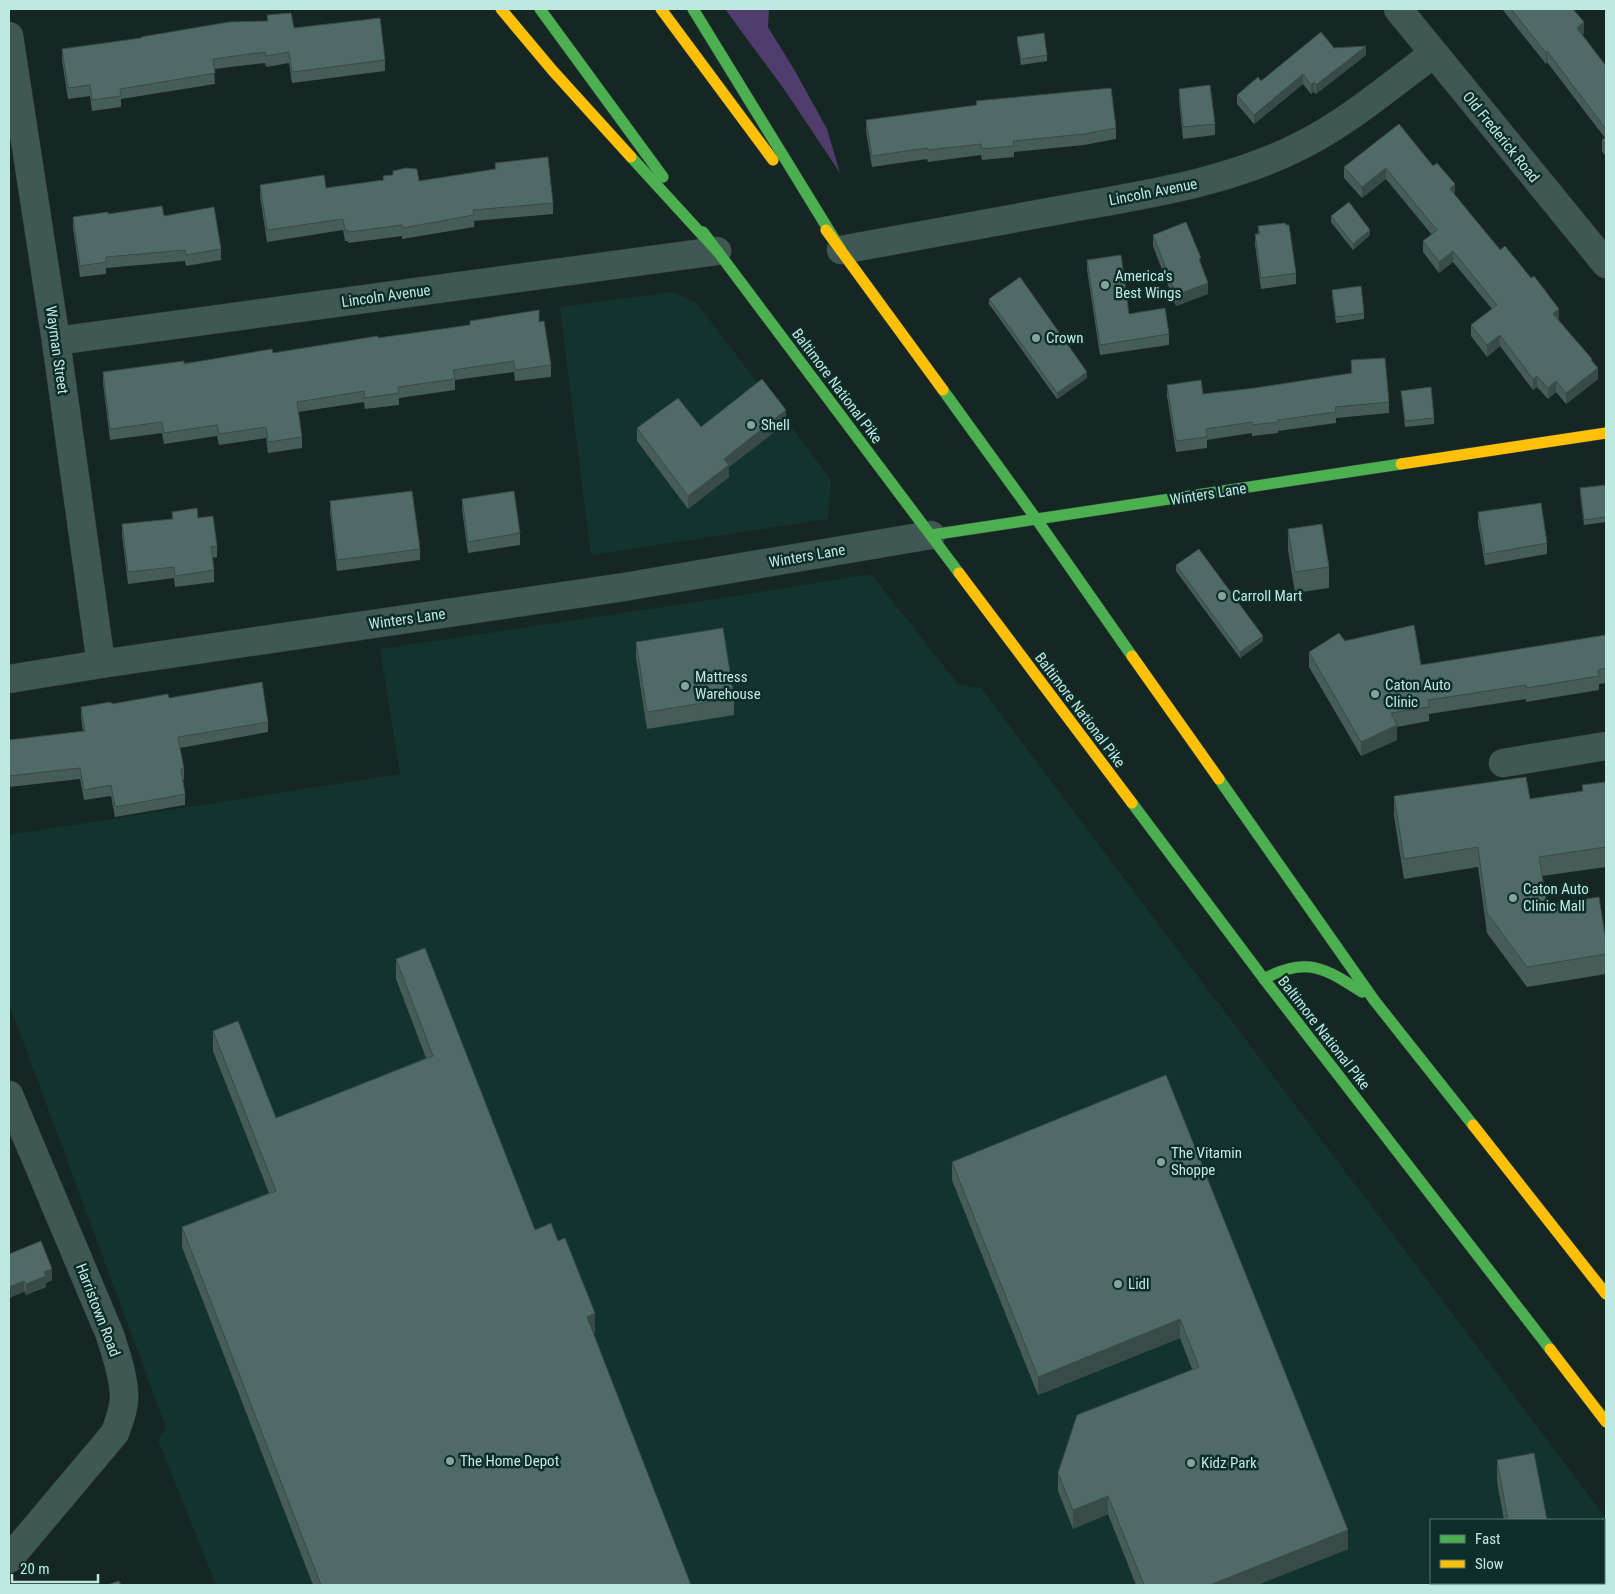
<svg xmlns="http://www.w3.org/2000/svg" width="1615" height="1594" viewBox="0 0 1615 1594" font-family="'Roboto Condensed',sans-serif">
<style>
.built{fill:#13332e;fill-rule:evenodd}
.forest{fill:#503c6d}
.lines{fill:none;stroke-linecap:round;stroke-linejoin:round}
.street-casing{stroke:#31433f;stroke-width:29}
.fast-casing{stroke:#31433f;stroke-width:12}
.slow-casing{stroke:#31433f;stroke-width:12}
.street{stroke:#3f5854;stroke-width:28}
.fast{stroke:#4caf50;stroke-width:11}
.slow{stroke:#ffc107;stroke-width:11}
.wall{fill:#455c59}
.shaded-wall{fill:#384b48}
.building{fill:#506b67;stroke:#384b48}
.poi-dot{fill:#83a59e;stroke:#0f2d28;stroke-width:2}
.labels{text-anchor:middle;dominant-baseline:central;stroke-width:5;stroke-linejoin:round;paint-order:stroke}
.street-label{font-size:15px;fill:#bee9e1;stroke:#0f2d28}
.poi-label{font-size:15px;fill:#bee9e1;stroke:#0f2d28;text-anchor:start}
</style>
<rect width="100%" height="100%" fill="#162623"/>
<!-- built -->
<g class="built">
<polygon points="672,292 697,303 831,480 828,519 591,555 560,307"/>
<path d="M871,574L958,684L981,688L1606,1518V1585H216L158,1440L166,1428L9,1003V835L400,774L380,649L723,598ZM1431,1520H1604V1583H1431Z"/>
</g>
<!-- forest -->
<polygon class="forest" points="725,9 769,9 768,27 795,71 827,129 840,173 784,89"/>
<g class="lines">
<!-- street casing -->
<g class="street-casing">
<g id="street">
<polyline points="1398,9 1606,264"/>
<polyline points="9,36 56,341 101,664"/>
<path d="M841,250C918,236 994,222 1071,208C1149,194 1229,182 1300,146C1348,122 1390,86 1433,54"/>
<polyline points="56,341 717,251"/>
<polyline points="9,679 101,664 624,587 931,535"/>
<polyline points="1503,763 1606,746"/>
<path d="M9,1095L110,1335C116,1354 123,1374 124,1394C125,1407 119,1421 115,1433L9,1559"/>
</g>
</g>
<!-- fast casing -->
<g class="fast-casing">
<g id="fast">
<polyline points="540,9 663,177"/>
<polyline points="693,9 841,250"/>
<polyline points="631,157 717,251"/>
<polyline points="703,232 959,573"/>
<polyline points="943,390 1037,520 1132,656"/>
<polyline points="931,535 1401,464"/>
<polyline points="1219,779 1374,1000 1473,1125"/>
<polyline points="1132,803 1264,979 1550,1349"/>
<path d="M1264,979C1306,956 1325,968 1362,992"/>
</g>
</g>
<!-- slow casing -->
<g class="slow-casing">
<g id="slow">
<polyline points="501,9 553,71 631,157"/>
<polyline points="661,9 773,160"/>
<polyline points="826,230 943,390"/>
<polyline points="1401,464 1606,433"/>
<polyline points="959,573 1132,803"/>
<polyline points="1132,656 1219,779"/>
<polyline points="1473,1125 1606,1294"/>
<polyline points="1550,1349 1606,1422"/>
</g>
</g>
<!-- street -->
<use href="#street" class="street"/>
<!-- fast -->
<use href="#fast" class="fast"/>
<!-- slow -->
<use href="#slow" class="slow"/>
</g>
<!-- wall -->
<g class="wall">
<polygon points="1502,9 1573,9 1584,33 1582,35 1606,66 1606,157 1602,151 1602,140 1605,138 1547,62 1546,64"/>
<polygon points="267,15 294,28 385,60 385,71 292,83 289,63 266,67 265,63 214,69 215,84 121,99 121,107 92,111 90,96 68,99 62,60 62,49 267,21"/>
<polygon points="1017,37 1047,55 1047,61 1021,65 1017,42"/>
<polygon points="1334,48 1366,55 1316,94 1314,92 1311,94 1303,84 1254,124 1237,104 1237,95 1261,81"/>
<polygon points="1179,89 1215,124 1215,135 1183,139 1179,100"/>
<polygon points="866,120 1116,128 1116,139 1084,145 1014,152 1014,157 982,160 981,155 928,162 927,159 872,167 866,131"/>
<polygon points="1399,124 1455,195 1559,320 1592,362 1598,379 1566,404 1556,392 1548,399 1537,387 1533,390 1500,346 1487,357 1471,336 1471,325 1492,309 1453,262 1439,273 1423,252 1423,241 1432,235 1386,179 1362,198 1344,178 1344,167"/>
<polygon points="495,163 553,203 553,214 474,221 474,227 402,239 402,236 348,243 348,241 345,241 343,230 267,242 260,196 260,185 326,188 383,180 383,176 393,175 393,171 419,181 495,169"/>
<polygon points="108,214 164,216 221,249 221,260 186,266 185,261 106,268 106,274 80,277 73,228 73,217"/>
<polygon points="1331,216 1370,235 1353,250 1331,222"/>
<polygon points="1258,226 1296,273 1296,284 1261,289 1255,245 1255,234 1258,234"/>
<polygon points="1153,235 1201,265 1208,294 1176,306 1153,246"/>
<polygon points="1087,260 1129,314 1169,334 1169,345 1100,355 1087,270"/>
<polygon points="1332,290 1364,313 1364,319 1336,323 1332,296"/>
<polygon points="989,299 1087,378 1057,399 989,304"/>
<polygon points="470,321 539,322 551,365 551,377 515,381 514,372 455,380 455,390 399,398 399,405 365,409 364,402 298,412 302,437 302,448 268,453 266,438 219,445 217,436 164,444 162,433 110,440 103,383 103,372 273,353 470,325"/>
<polygon points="1351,360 1389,402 1389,413 1336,418 1336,423 1278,431 1278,433 1252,436 1252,433 1207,440 1207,448 1176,452 1167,396 1167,385 1203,394 1255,388 1351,374"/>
<polygon points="1401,391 1434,418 1434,424 1405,427"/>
<polygon points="786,423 729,467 729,477 688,509 637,441 637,428 701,427"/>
<polygon points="1606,485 1606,522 1584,525 1580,494 1580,488"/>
<polygon points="462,499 520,533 520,545 468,553 462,510"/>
<polygon points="330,501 420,549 420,560 337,571 330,512"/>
<polygon points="172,512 217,546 217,557 212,558 214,570 214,582 175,587 174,578 128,584 122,535 122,524 172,519"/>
<polygon points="1478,512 1547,543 1547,554 1485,565 1478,523"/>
<polygon points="1288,529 1329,567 1329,588 1295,593 1288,550"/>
<polygon points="1176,565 1263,641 1240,658 1176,571"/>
<polygon points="1606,635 1606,683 1599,684 1599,690 1526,702 1526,699 1429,714 1429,721 1397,727 1397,740 1361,756 1309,667 1309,652 1345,641 1421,665"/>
<polygon points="636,642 734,698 734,715 647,729 636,658"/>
<polygon points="169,698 268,722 268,732 180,748 184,769 184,780 182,780 185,794 185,805 115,817 111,796 84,800 80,779 9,787 9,740 83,731 81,717 81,707"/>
<polygon points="1606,782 1606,867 1542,876 1547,905 1606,942 1606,974 1527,987 1487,933 1478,867 1404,879 1394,816 1394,796 1530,799 1582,791 1582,785"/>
<polygon points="396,959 535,1230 595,1333 593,1333 691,1585 313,1585 182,1247 182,1227 269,1193 213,1051 213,1031 276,1118 426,1058 396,979"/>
<polygon points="1166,1075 1348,1549 1257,1585 1136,1585 1108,1514 1073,1529 1058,1491 1058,1473 1192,1369 1180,1338 1038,1395 952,1180 952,1162"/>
<polygon points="9,1254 52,1280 46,1283 46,1287 26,1295"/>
<polygon points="1497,1460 1547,1520 1504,1520 1497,1482"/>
</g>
<!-- shaded-wall -->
<g class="shaded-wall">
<polygon points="1584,22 1584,33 1577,39 1577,28"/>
<polygon points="1366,46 1366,55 1316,94 1316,85"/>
<polygon points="1547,51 1547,62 1546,64 1546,53"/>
<polygon points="1303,74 1303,84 1254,124 1254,115"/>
<polygon points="1314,82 1314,92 1311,94 1311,85"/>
<polygon points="1386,168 1386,179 1362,198 1362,187"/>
<polygon points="1455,184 1455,196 1450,189"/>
<polygon points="1370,230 1370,235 1353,250 1353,244"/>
<polygon points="1453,251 1453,262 1439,273 1439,262"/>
<polygon points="1208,283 1208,294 1176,306 1176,295"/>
<polygon points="1559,309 1559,320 1553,314"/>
<polygon points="1500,335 1500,346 1487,357 1487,345"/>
<polygon points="1598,368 1598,379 1566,404 1566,393"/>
<polygon points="1087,372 1087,378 1057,399 1057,393"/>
<polygon points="1537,376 1537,387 1533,390 1533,379"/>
<polygon points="1556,381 1556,392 1548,399 1548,388"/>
<polygon points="786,410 786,423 729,467 729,477 688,509 688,496 724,459"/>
<polygon points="1263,636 1263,641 1240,658 1240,652"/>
<polygon points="1397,725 1397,740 1361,756 1361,742"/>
<polygon points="52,1269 52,1280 46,1283 46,1287 26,1295 26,1284 44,1272"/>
<polygon points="24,1281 24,1292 9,1298 9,1287"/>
<polygon points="595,1313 595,1333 587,1336 587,1317"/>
<polygon points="1180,1319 1180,1338 1038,1395 1038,1377"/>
<polygon points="1108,1496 1108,1514 1073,1529 1073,1510"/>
<polygon points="1348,1530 1348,1549 1257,1585 1210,1585"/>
</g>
<!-- building -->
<g class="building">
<polygon points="1511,9 1573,9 1584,22 1577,28 1606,66 1606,129 1547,51 1546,53"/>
<polygon points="291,13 294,28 380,18 385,60 292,72 289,52 266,56 265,52 213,59 215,73 120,89 121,96 92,100 90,85 68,88 62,49 141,38 141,37 229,22 268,21 267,15"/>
<polygon points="1321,32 1334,48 1366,46 1316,85 1314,82 1311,85 1303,74 1254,115 1237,95 1258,77 1261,81"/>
<polygon points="1044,33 1047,55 1021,59 1017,37"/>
<polygon points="1210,85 1215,124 1183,127 1179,89"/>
<polygon points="1111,88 1116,128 1084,134 1013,141 1014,146 982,149 981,144 928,150 927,148 872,156 866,120 977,105 976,101"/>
<polygon points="1399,124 1433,166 1437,163 1455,184 1450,189 1500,250 1505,246 1531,278 1534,276 1559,309 1553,314 1592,359 1591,360 1598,368 1566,393 1556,381 1548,388 1537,376 1533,379 1500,335 1487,345 1471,325 1497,305 1453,251 1439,262 1423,241 1437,230 1386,168 1362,187 1344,167"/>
<polygon points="1606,137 1606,146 1602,140"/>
<polygon points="548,157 553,203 473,210 474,215 402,228 402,225 348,232 348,230 345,230 343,219 267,230 260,185 324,175 326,188 384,180 383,176 393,175 393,171 406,168 417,169 419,181 496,169 495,163"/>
<polygon points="1349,202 1370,230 1353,244 1331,216"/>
<polygon points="162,206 164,216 214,207 221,249 186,255 185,250 106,257 106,262 80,266 73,217 108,212 108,214"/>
<polygon points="1186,222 1201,258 1199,259 1208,283 1176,295 1153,235"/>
<polygon points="1285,223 1286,225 1289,225 1296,273 1261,278 1255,234 1260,234 1258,226"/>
<polygon points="1121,255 1129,314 1165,308 1169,334 1100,345 1087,260"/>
<polygon points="1020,277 1087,372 1057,393 989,299"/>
<polygon points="1361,286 1364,313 1336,317 1332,290"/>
<polygon points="539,310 539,322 544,321 551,365 515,370 514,361 453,370 455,379 398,387 399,393 365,398 364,391 297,402 302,437 268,442 266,427 219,434 217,425 164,433 162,422 110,429 103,372 184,361 184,364 272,349 273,353 378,336 378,338 470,325 470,321"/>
<polygon points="1385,358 1389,402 1335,407 1336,412 1278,420 1278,422 1252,425 1252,422 1206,429 1207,437 1176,441 1167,385 1201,380 1203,394 1255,388 1352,373 1351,360"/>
<polygon points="762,379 786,410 724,459 729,465 688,496 637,428 678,398 701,427"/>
<polygon points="1431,387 1434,418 1405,421 1401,391"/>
<polygon points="1606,485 1606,517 1584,520 1580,488"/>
<polygon points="412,491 420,549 337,560 330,501"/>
<polygon points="514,491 520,533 468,542 462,499"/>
<polygon points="1541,503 1547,543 1485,554 1478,512"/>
<polygon points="197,508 198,518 213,516 217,546 211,547 214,570 175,576 174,567 128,572 122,524 173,519 172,512"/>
<polygon points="1322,524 1329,567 1295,572 1288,529"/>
<polygon points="1199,549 1263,636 1240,652 1176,565"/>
<polygon points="1414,625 1421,665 1606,635 1606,668 1598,670 1599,676 1526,688 1526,685 1428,700 1429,707 1391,713 1397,725 1361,742 1309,652 1339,633 1345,641"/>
<polygon points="723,628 734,698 647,712 636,642"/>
<polygon points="262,682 268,722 178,737 184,769 181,769 185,794 115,807 111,785 84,790 80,768 9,776 9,740 85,731 81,707 111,702 112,704 168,694 169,698"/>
<polygon points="1526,777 1530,799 1583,791 1582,785 1606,782 1606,847 1539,857 1547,905 1599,897 1606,942 1606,954 1527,967 1487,913 1478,847 1404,859 1394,796"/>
<polygon points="425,948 535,1230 551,1223 558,1241 565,1238 595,1313 587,1317 691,1585 321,1585 182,1227 276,1191 213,1031 238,1021 276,1118 433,1056 396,959"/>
<polygon points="1166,1075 1348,1530 1210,1585 1144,1585 1108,1496 1073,1510 1058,1473 1077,1415 1199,1367 1180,1319 1038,1377 952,1162"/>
<polygon points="41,1241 52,1269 44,1272 46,1276 26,1284 24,1281 9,1287 9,1254"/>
<polygon points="1534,1453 1547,1520 1508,1520 1497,1460"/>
<polygon points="119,1581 121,1585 107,1585"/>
<polygon points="1485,1583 1572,1583 1572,1585 1486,1585"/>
</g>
<!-- markers -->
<g class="poi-dot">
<circle cx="1105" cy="285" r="5"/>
<circle cx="1036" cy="338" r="5"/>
<circle cx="751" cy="425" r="5"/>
<circle cx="1222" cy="596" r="5"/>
<circle cx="685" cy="686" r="5"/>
<circle cx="1375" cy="694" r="5"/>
<circle cx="1513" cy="898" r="5"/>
<circle cx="1161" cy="1162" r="5"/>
<circle cx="1118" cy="1284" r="5"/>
<circle cx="450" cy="1461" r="5"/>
<circle cx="1191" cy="1463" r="5"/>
</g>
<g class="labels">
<!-- street labels -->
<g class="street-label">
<text transform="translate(1501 137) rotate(51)">Old Frederick Road</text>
<text transform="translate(1153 192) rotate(-11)">Lincoln Avenue</text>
<text transform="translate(386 296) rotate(-8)">Lincoln Avenue</text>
<text transform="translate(57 350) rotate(82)">Wayman Street</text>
<text transform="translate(837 386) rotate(53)">Baltimore National Pike</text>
<text transform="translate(1208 494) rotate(-9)">Winters Lane</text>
<text transform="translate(807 556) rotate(-10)">Winters Lane</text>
<text transform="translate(407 619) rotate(-8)">Winters Lane</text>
<text transform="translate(1080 710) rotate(53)">Baltimore National Pike</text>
<text transform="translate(1324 1033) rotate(52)">Baltimore National Pike</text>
<text transform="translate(98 1310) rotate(69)">Harristown Road</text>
</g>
<!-- poi labels -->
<g class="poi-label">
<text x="1115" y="276">America's<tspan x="1115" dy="17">Best Wings</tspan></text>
<text x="1046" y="338">Crown</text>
<text x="761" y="425">Shell</text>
<text x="1232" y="596">Carroll Mart</text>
<text x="695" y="677">Mattress<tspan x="695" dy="17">Warehouse</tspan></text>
<text x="1385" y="685">Caton Auto<tspan x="1385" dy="17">Clinic</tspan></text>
<text x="1523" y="889">Caton Auto<tspan x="1523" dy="17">Clinic Mall</tspan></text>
<text x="1171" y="1153">The Vitamin<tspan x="1171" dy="17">Shoppe</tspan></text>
<text x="1128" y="1284">Lidl</text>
<text x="460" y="1461">The Home Depot</text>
<text x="1201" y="1463">Kidz Park</text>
</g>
</g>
<!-- border -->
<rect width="1615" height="1594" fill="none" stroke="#bee9e1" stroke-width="20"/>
<!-- legend -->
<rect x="1430" y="1519" width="175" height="65" fill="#0f2d28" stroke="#557872"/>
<rect x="1440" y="1535" width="25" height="8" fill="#4caf50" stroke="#557872"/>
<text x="1475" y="1544" font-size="15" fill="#bee9e1">Fast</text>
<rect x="1440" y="1560" width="25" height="8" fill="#ffc107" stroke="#557872"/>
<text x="1475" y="1569" font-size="15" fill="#bee9e1">Slow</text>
<!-- scale -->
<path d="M12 1574v8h86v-8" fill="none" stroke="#bee9e1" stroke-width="2.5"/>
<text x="20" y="1574" font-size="15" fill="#bee9e1" stroke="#0f2d28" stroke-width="4" paint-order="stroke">20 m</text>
</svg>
